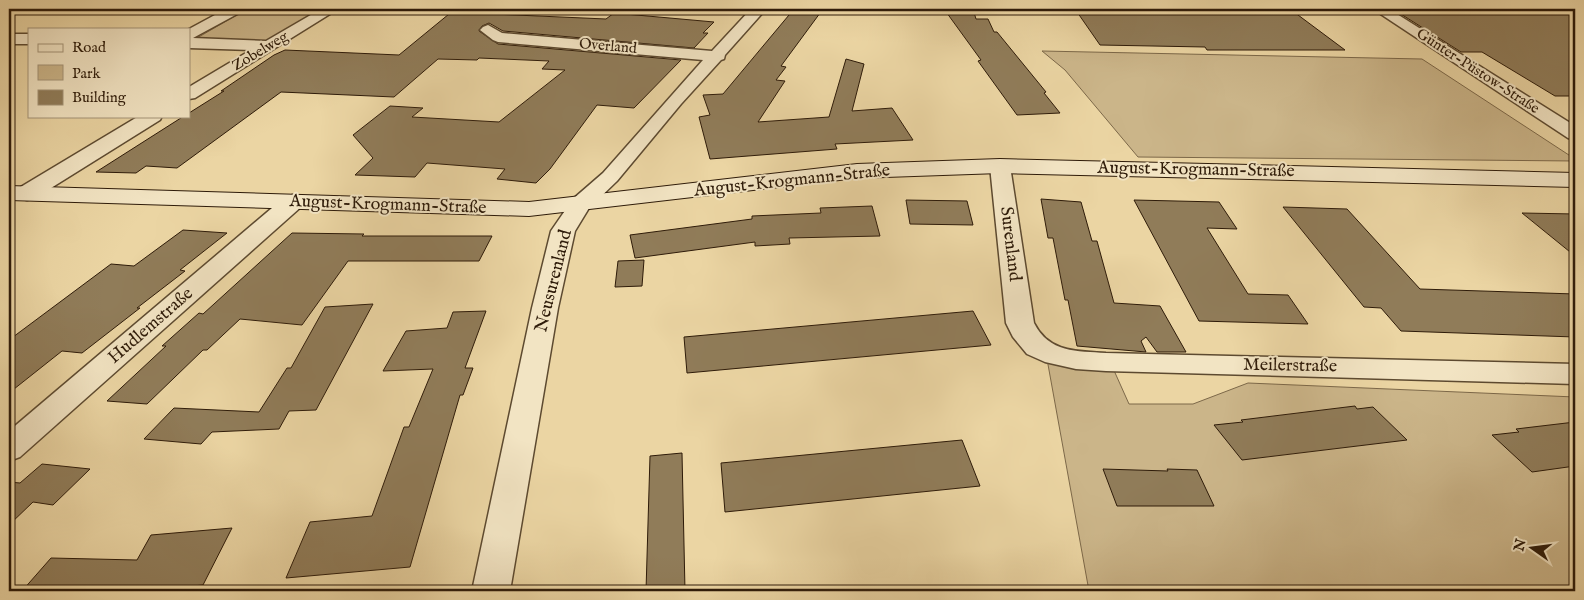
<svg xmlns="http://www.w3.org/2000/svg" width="1584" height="600" viewBox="0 0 1584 600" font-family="'IM FELL English',serif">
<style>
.green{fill:#cbb589;stroke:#7c6849}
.building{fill:#907c59;stroke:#2e1b09}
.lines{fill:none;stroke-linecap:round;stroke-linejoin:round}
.minor-casing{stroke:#5d4a30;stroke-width:3}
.secondary-casing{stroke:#2e1b09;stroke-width:2}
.minor{fill:#f2e4c3;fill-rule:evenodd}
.secondary{fill:#f2e4c3;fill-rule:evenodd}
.labels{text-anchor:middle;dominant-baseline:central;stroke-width:4;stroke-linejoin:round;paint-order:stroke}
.far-street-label{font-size:15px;fill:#2e1b09;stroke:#f2e4c3}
.street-label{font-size:18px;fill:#2e1b09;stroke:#f2e4c3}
</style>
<rect width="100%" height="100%" fill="#ebd5a3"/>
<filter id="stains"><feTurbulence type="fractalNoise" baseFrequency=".004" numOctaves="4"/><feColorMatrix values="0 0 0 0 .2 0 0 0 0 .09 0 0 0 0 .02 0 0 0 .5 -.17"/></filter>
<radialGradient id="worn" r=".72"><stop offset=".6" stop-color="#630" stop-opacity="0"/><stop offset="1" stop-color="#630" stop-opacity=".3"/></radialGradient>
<!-- green -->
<g class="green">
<polygon points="247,9 325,9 282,35 266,41 199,40 197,38"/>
<polygon points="1042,51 1422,59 1575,159 1575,161 1138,157 1065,70"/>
<polygon points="1047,359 1112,366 1129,404 1193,404 1248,383 1575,397 1575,591 1089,591"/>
</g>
<!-- building -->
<g class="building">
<polygon points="794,9 823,9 781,66 786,67 776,80 785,81 758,122 829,117 846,59 864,64 852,111 892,108 913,140 835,144 837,149 710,159 699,117 710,115 703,95 723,94"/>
<polygon points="944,9 973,9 976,19 988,19 994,32 997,32 1046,92 1044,93 1060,113 1017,115 978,61 981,60"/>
<polygon points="1075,9 1290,9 1345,50 1207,50 1205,47 1100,45"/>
<polygon points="1418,9 1575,11 1575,96 1555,96 1482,52 1461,52 1396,11 1422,11"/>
<polygon points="470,13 606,19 614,13 714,22 703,33 708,33 694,48 503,31 489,23 482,26 479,31 498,44 681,60 634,108 597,105 550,169 536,183 497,179 505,169 427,163 415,177 355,175 373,158 353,135 390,106 423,108 412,117 499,122 565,70 542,69 549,61 479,58 477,60 438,59 394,97 281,92 177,168 146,166 136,173 96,172 184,116 189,116 189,113 224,91 221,91 274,55 285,50 399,55 449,14"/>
<polygon points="1041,199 1081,202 1092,241 1097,241 1114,303 1160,306 1186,352 1157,352 1146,337 1141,341 1146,352 1077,346 1068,300 1065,300 1053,238 1048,238"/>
<polygon points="906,200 967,201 973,225 910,224"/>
<polygon points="1134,200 1219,202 1237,229 1207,228 1248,294 1288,295 1308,324 1199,321"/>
<polygon points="872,206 880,236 789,238 790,244 755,246 755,242 635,258 630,235 752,219 752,216 821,213 820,208"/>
<polygon points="1283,207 1347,209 1420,289 1575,294 1575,337 1401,331 1381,308 1364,307"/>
<polygon points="1522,213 1575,214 1575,256"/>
<polygon points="183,230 227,233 180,270 185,271 137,308 140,308 82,353 62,351 9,393 9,340 111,264 134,266"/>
<polygon points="292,233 364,234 362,236 492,236 479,261 348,261 302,325 240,319 207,350 203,350 147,404 107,401 166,346 162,346 199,313 203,314"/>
<polygon points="644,260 642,286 615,287 618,261"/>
<polygon points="373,304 316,410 289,411 279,429 212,432 201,444 144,439 174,408 259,412 287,368 291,368 325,307"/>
<polygon points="486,311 465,368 473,368 463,395 460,395 410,567 286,578 310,522 372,516 404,427 409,427 433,369 383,371 406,331 447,328 453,312"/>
<polygon points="973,311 991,345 687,373 684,337"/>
<polygon points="1355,406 1357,409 1373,407 1407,440 1242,460 1214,425 1243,422 1241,420"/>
<polygon points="1575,422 1575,466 1532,472 1492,435 1519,432 1516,429"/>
<polygon points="962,440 980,486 725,512 721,463"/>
<polygon points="682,453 685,591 646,591 650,456"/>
<polygon points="42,464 90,469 53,505 33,502 9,525 9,482 20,483"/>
<polygon points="1103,469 1168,471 1167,469 1197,470 1214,506 1117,506"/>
<polygon points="232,528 203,585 135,591 22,591 51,558 137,560 151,535"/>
</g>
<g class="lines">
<!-- minor casing -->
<g class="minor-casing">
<g id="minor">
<polygon points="226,9 243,9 241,12 193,38 266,41 321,9 338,9 195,98 189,99 189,87 251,50 189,48 189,29"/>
<polygon points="751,9 766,9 725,55 724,59 721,60 681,104 617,181 589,208 575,231 558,308 510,591 472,591 532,308 551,231 573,199 603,173 703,60 498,42 493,40 480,30 483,27 488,25 502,33 712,51"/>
<polygon points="1373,9 1389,9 1575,126 1575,140 1568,138"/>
<rect x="9" y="34" width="20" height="10"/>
<polygon points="139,116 162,116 160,120 35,198 27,200 19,198 16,193 19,188"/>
<path d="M1000,160L1007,162L1010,166L1034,323C1049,353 1077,351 1106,353L1575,364V384L1106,371L1076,369L1045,362L1027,354L1013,337L1006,323L990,166L993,162Z"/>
<polygon points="293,195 301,197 304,202 301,207 20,457 9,461 9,431 285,197"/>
</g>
</g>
<!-- secondary casing -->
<g class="secondary-casing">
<polygon id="secondary" points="1000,159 1575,173 1575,187 1000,173 857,178 529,216 9,200 9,186 529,202 857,164"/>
</g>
<!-- minor -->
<use href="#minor" class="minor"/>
<!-- secondary -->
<use href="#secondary" class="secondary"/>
</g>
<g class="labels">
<!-- far-street labels -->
<g class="far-street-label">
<text transform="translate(608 46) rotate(5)">Overland</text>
<text transform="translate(260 51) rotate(-31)">Zobelweg</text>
<text transform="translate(1478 71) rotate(33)">Günter-Püstow-Straße</text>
</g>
<!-- street labels -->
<g class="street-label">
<text transform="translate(1196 170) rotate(1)">August-Krogmann-Straße</text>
<text transform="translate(792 181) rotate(-6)">August-Krogmann-Straße</text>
<text transform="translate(388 205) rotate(2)">August-Krogmann-Straße</text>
<text transform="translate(1010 244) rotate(83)">Surenland</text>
<text transform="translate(554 281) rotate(-76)">Neusurenland</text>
<text transform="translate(151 326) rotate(-41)">Hudlemstraße</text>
<text transform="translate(1290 366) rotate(1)">Meilerstraße</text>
</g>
</g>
<!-- margin -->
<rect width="1584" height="600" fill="none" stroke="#ebd5a3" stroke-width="30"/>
<rect x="10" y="10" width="1564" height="580" fill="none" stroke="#2e1b09" stroke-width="2.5"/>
<rect x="15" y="15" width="1554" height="570" fill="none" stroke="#2e1b09"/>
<!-- legend -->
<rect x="28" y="28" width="162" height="90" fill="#f2e4c3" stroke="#a49479"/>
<rect x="38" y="44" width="25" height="8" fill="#f2e4c3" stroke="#a49479"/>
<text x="72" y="52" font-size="15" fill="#2e1b09">Road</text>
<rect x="38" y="65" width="25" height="15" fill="#cbb589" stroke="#a49479"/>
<text x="72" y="78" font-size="15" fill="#2e1b09">Park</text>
<rect x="38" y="90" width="25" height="15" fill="#907c59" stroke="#a49479"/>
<text x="72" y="102" font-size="15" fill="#2e1b09">Building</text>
<!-- north arrow -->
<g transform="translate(1532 548) rotate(284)" stroke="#f2e4c3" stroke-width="4" paint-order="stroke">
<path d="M0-4L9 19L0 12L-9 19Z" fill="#2e1b09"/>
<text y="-8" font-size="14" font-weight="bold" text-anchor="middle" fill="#2e1b09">N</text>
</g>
<rect width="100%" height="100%" filter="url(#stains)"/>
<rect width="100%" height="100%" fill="url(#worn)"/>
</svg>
